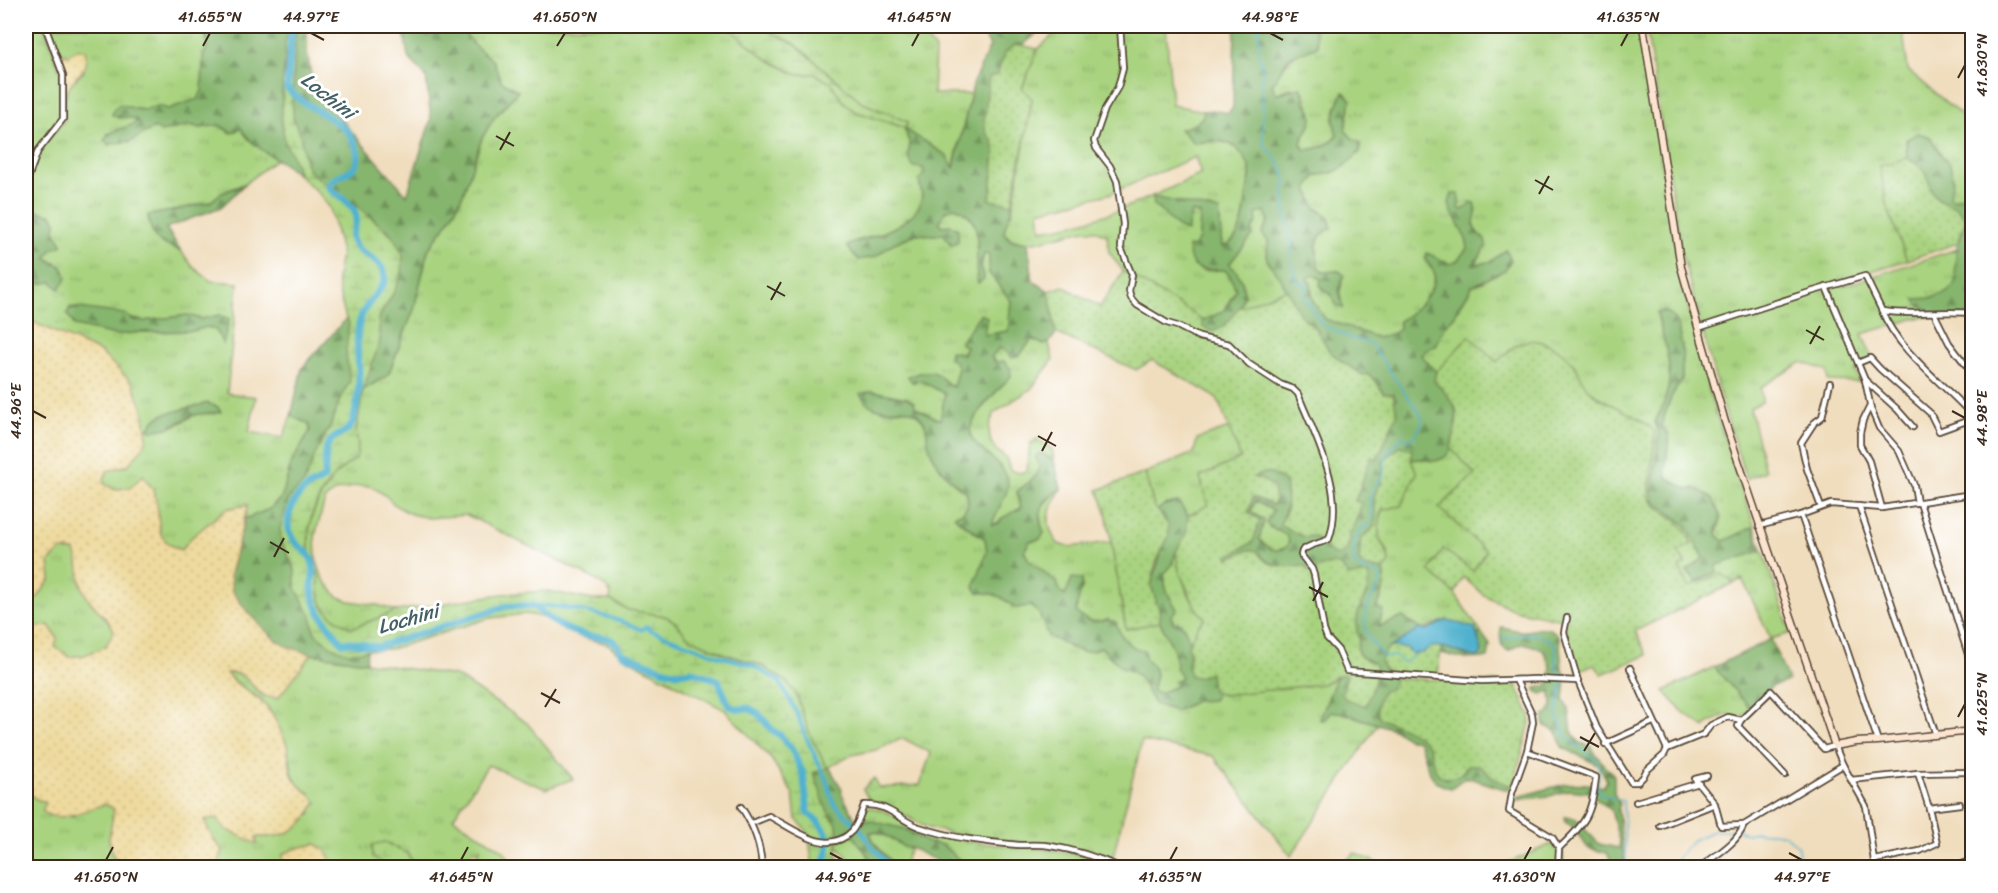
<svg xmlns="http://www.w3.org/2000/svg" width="1998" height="893" viewBox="0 0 1998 893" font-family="Sriracha,sans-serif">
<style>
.grass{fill:url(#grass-tufts);stroke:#727e4e;stroke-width:1.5;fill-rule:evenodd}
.forest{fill:url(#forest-firs);stroke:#607046;stroke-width:1.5;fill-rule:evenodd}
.wetland{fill:url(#wetland-marsh);stroke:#727e4e;stroke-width:1.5}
.sand{fill:url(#sand-dots);stroke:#94825e;stroke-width:1.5}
.garden{fill:url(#garden-dots);stroke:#727e4e;stroke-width:1.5}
.water{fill:#4fb1ce;stroke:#456e76;stroke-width:1.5}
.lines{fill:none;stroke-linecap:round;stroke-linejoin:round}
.stream{stroke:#4fb1ce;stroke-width:1.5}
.canal{stroke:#4fb1ce;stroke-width:4}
.river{stroke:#4fb1ce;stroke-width:7}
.street-casing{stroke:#564536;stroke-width:8}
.secondary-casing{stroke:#564536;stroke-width:9}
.street{stroke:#fff;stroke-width:4.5}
.secondary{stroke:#fce5d0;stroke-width:6}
.ticks{fill:none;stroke:#3b2a1e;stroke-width:2}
.labels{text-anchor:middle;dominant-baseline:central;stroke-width:6;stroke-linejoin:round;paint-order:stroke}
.water-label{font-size:20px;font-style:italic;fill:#436064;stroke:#fff}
.neatline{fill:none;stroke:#3b2a1e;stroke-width:2}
.ticks-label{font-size:15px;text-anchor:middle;fill:#3b2a1e}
</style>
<defs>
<pattern id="grass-tufts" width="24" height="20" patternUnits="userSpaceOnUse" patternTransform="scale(1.5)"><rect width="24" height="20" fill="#a9d37f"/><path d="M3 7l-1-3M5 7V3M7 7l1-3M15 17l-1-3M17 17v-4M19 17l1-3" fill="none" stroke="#92b56d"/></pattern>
<pattern id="forest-firs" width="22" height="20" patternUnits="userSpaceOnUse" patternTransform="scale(1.5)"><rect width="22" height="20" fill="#86b56e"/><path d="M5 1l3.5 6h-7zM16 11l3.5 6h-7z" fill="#6f935a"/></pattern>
<pattern id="wetland-marsh" width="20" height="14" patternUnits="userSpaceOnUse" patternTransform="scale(1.5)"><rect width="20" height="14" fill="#a9d37f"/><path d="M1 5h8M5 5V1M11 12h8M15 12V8" fill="none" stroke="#92b56d"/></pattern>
<pattern id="sand-dots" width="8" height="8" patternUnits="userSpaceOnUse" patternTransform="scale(1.5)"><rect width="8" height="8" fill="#eeda9e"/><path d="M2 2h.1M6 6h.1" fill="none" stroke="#cdbb88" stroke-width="1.8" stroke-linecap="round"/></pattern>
<pattern id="garden-dots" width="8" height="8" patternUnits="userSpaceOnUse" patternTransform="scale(1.5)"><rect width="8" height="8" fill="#a9d37f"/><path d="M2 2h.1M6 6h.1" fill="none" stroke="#92b56d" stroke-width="1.8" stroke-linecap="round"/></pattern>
</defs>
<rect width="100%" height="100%" fill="#fff"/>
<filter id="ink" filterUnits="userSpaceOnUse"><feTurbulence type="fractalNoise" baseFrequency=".0167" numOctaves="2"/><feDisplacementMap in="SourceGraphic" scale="12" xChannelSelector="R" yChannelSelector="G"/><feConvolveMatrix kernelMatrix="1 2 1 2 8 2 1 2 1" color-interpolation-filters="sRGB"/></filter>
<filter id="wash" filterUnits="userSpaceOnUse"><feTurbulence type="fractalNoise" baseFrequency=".008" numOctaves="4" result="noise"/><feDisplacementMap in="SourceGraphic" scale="24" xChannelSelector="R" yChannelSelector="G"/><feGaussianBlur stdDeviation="1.35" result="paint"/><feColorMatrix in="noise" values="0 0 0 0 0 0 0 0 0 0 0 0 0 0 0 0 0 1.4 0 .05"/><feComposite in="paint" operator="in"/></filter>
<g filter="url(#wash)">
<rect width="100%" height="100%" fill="#f0ddbd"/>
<!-- grass -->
<g class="grass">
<polygon points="26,26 44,26 62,78 61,118 37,148 26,179"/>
<path d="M47,26H83L85,28L92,26H200L205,32L207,46L203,59L202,91L198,99L168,109L158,106L144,110L126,107L118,118L130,117L138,121L132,125L107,134L109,145L120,141H130L142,133L155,128L169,130L191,125L200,128L219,125L231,133L241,128C249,143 262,149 277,158L246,183L220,194L210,202L172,211L149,215L162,243L181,251L193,267L211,281L238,283L227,393L256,397L249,432L283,438L291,416L309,424L310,431L291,464L282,497L270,509L245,519L247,505L226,509L191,538L181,550C150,539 162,522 155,497C153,490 147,482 143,476L131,487L115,490L103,483L107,471L128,465L147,438L143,409L100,352L26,319V285L52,282L62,267L46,258L51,249L56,222L52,215L38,211L26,213V187L31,177L38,152L65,120C63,98 65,86 84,72L78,49L68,55L56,52ZM79,308L144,321L188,315L201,319L220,315L229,319L223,343L216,330L207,327L193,331L141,332L116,335L75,326ZM190,407L216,414C191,411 194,418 174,426C167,429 157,427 149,427C162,410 171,415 190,407Z"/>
<path d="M461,26H726L766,58L795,74H815L831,83L843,101L854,111L905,128L899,118L863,103L795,44L759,26H936L938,28L926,38L935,50L933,94H971L953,169L905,130L910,145L908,155L923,168L925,173L919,181C921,190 923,196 920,205C913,224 874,237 855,241L894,243L916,234L935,235L943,233L951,245L950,225L942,226L938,222L945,211L955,207C991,221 971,254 978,283L984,254H989V273L1011,301L1008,331L983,335L980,315L960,343L967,346L962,354L951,351L958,368L953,387C946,383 943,379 937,375C930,369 917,374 908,376L912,382L922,381L946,394L941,420L916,408L907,398L872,391L865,402C870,405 876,408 882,410C893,412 905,406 915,413C930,423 925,432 929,445C935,466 950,481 967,493L968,505L963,512L954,516L960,522L985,539L987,550L979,593C995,592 1002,597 1015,607L1030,606L1039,613L1046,631L1071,648L1093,651L1101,647L1112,659L1138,675L1154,704L1176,711L1196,701L1213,700L1217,693L1223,695L1322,684L1336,678L1320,719H1324L1331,712H1339L1378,724L1291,856L1213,756L1142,741L1112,860L1070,848L957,835L926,827L883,804L870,801L863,789L874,778L879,788L920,785L931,753L903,738L876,750L852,755L827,768L810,735L796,694L787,682L760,665L725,654L688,637L675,622L665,616L628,610L610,600L611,594L607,588L594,579L467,515L429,518L411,514L396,506L385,495L371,486H357L336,491L325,499L315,536L316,559L323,579L337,596L349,601L377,605L397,611L352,628C338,622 323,612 320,597C318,589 320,581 318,573C315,565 309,556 309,547C306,503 334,478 358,445L356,431L363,390L388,375L414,309L428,250L452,216L463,194L482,138L493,119L518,91L501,81L493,61L473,44L463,31Z"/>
<path d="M1057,26H1166L1172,105L1205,111C1201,124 1192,125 1181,130L1194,143C1206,142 1219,139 1230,144C1238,148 1245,157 1248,164C1252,172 1249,183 1247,192C1244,210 1244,241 1222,247L1219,211L1155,207C1167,214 1173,225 1187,231L1191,212L1200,214L1199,239L1194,246V266L1203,271L1225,270L1230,276L1236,290L1222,313L1202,321L1123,271L1109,252L1107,235C1103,234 1098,231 1094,230C1069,227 1025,257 1004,233L1005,222L1012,212L1032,100L1022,89L1038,49L1052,36ZM1195,157L1201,174C1149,198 1098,223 1041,230L1039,211L1109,194Z"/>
<path d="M1314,26H1639L1679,271L1712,402L1791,633L1771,639L1742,579L1734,583L1722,574L1688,588L1679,567L1685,563L1677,551L1692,544C1688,536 1686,529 1679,523C1668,513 1655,509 1649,496L1655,433L1586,388L1574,365L1518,344L1497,362L1469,337L1436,372L1421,355L1428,347L1435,346L1445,326L1453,318L1472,286L1483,282L1505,251L1490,262L1475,264L1486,246L1485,240C1471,229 1472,226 1477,210L1468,207L1462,210L1459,208V202L1452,194C1445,213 1466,228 1468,247L1457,261L1450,264L1438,259L1429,266L1435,272C1435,293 1416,312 1399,321V329L1394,333L1378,338L1325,319L1313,301L1311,284L1307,278L1314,275L1322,279L1336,305L1344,276L1339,271L1323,272L1318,267C1317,250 1312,236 1331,228L1323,212L1315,207L1308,188C1319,167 1321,179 1336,171C1345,167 1353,159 1360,152L1359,143L1351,137L1345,130L1350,109L1339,101L1333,120L1337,135C1330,146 1318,149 1305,150L1301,144C1303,134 1313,127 1312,116C1312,108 1305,101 1304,92L1290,88L1275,94L1272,85C1282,63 1299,52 1315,35ZM1663,311L1676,320L1682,346V379L1671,397L1661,425L1669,435L1665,472L1668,479L1689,490L1695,488C1701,494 1720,509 1721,517C1721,523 1717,529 1717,535L1724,541L1760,551L1717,565L1687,571L1704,558L1686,525L1654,501L1652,494L1659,434L1655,422C1680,378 1667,358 1657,313Z"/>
<path d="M1646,26H1902L1908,70L1962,116L1964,130L1972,128V193L1952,200L1950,195L1953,179L1950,164L1942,156L1930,137L1918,133L1906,140L1907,158L1880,166L1886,203L1907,260L1836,282L1843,286L1957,249C1955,259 1959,274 1955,284C1948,297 1929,299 1916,300L1918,305L1928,309L1931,317L1917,318L1862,334L1873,360L1855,371L1860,382L1828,381L1827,371L1802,362L1761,387L1762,402L1750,408L1765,471L1746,479L1718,389L1681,250Z"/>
<polygon points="1265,212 1269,220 1267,261 1278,273 1287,289 1238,308 1245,295 1229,265 1251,232 1256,214"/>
<path d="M1032,339L1044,345L1049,343L1053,360L1031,389L994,413L989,427L990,440L996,450L1006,458L1010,470L1019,473L1027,471L1030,444L1037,439L1052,449L1054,461L1041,453L1038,474L1017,492L1021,508C1011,513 1003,522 991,525L1002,468C995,461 971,443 970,434C968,419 1001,387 1011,376L991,357L998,348L1020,354Z"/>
<polygon points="1229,428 1241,459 1200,477 1208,506 1188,516 1178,502 1164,505 1158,510 1154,507 1145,473 1194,453 1197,439"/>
<path d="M1451,449L1475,474L1439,508L1486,551L1473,571H1430L1455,594L1482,634H1477L1475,628L1447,620C1425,626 1425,637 1403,617L1378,627L1376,609L1382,597L1385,576L1384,570L1389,564L1388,551L1379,539V523L1383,510L1411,460C1429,456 1437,469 1451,449Z"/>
<path d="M1061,489C1048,510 1043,523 1058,544L1068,547L1111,542L1126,629L1160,622L1175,652L1176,668L1181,677L1177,686L1160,693L1152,691L1156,674L1153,666L1118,634L1108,619C1094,624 1087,622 1075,612L1077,598L1083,587L1069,585L1065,596L1060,591L1057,583L1029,560L1024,551L1030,541L1044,533C1035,512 1043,500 1061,489Z"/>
<path d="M1255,501L1273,510L1269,527L1287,535L1289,541L1287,547C1275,554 1266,548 1259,539L1264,520L1251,512Z"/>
<path d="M61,550L76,551C81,566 77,584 87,597C95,609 107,617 114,630L106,646L85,655L69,657L54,646L49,625L33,628L26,627V604L38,597L51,579L49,562Z"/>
<path d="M1176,552C1180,576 1188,602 1206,618L1198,626L1188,646L1187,636L1174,623L1171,616L1176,609C1169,597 1164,588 1164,574L1171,566Z"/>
<path d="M312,654L456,676L527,723L573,779L546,789L488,765L453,818L503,850L515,867H472L480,849L469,853L463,867H421L412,861L407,852L384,865L390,867H328L330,864L316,844L297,848L283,854V867H217L223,851L213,839L204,820L217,818L257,844L256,837C284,838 293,833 311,813L310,793C286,781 294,763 285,741C282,733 277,724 273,716C264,695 239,689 226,673C250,672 247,685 263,695C266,697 273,697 277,698Z"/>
<polygon points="1714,667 1750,708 1741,718 1728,714 1708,723 1705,728 1682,711 1664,691"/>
<polygon points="26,790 36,799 46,802 47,815 73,816 89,807 106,804 114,809 109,839 113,856 130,867 26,867"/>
<path d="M867,807C888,809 895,818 912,827C923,833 940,836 952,839C1008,849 1066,845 1119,867H968L942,845L926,842L905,829L860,821L863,812Z"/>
<path d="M870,832C886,831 896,845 911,848L907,855L904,867H897C887,858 873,845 870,832Z"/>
<polygon points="852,834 854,835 876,867 856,867 837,845 837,842"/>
<polygon points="1554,843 1557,848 1562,850 1564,867 1496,868"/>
<polygon points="1355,853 1385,867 1339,867"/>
</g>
<!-- forest -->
<g class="forest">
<path d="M200,26H288C286,62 277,105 285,141C286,145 290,149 292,153C295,160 297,168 299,175C280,159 253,150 241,128L232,133L219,125L200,128L191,125L161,132L155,128C147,131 140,136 133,140C126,143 116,142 109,145L104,140C111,128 127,130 138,121C130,115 121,120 112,115L114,109L120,104L136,109L144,110L158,106L168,109L198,99L202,91L203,58L207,46L205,32Z"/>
<polygon points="296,26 307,26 307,51 313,87 407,195 431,119 426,77 408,57 403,26 415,26 428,36 447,26 461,26 463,31 473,44 493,61 501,81 518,91 493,119 482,138 463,194 452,216 428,250 414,309 388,375 363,390 380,341 378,319 395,290 402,255 393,236 358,207 311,173 305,163 300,134 294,122 292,102"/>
<path d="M979,26L1033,27L1035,35L1024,44H1016L1005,53L997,75L986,133L993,141L995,153L990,199L1012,204C1012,215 1005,221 1004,233L1010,240L1028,243L1033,281L1049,291L1056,333L1049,343L1044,345L1032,339L1020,355L1011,358L1006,351L999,348L991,357L995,362L1004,361L1010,368L1011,376C998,391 977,408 971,427C964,448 1011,461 1008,486C1007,498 995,512 992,525L999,523L1002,518L1021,508L1017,492L1038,474L1039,467L1036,456L1041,453L1054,461L1061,489C1043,500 1035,512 1044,533L1040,539L1030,541L1024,551L1029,560L1057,583L1060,591L1065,596L1072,578L1082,579C1083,590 1077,600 1076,612C1097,631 1097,615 1116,622C1119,635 1129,649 1144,650L1146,660L1153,666L1156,674L1152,691L1160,693L1177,686L1175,682L1181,677L1176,668L1175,652L1160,622L1159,609L1151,586L1162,550V519L1158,510L1164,505L1178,502L1188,516L1186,534L1176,552L1171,566L1164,574C1164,588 1169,597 1177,609L1171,616L1173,623L1178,622C1191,630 1191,653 1188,667L1198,677L1210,673L1212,690L1217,693L1213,700L1196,701L1176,711L1154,704L1138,675L1120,666L1101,647L1093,651L1081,652L1048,636L1039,613L1030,606L1015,608C1002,597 995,592 978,593L974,587L987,550L985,539L954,516L963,512L968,505L967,493C950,481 935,466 929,446C925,432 930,423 915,413C898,402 875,421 860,394L872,391L907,398L914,402L916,408L940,420L945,394L922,381L912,382L908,376C917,374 930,369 937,374C943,379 946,383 953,387L958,368L955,362L949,358L950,351L963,354L966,346L960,343L980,314L987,317L984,335L1008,331L1011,301L989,273V254H984L980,266L984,279L978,283C971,254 991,221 955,207L945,211L939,222L942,226L950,225L958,229V241L952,245L943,234L935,235L916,234L894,243L875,257L859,260L852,253L847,246C854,241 861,241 869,238C887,232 922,217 922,195C922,191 920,186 919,181L925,173L923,168L913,167L908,155L910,145L905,129L946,155L954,168L974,81L990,46Z"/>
<path d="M1235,26H1314L1318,46L1289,57L1272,85L1276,94L1301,87C1304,92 1303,97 1305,102C1307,105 1309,108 1311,111C1316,123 1303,132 1301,144L1305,150C1318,149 1330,146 1337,135C1331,121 1336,105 1344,92L1351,100L1345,130L1351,137L1360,143V152C1353,159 1345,167 1336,171C1321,179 1319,167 1308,188L1315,207L1329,218L1332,228C1312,236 1317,249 1318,267L1323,272L1339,271L1344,275L1339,290L1343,308L1336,305L1331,294L1325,291L1320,285L1321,279L1314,275L1307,278L1311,284L1313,301L1325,319L1378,338L1394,333L1399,329V321C1412,314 1436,292 1435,275C1434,270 1428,264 1425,259L1427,253L1450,264L1457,261L1468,247C1466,231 1449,213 1449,203C1449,202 1452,195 1452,194H1459V208L1462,210L1468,207L1470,202L1475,203C1481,222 1463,222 1485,240L1486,246L1475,264L1490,262L1506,250L1511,260L1505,270L1472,286L1453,318L1445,326L1435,346L1428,348L1421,355L1436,372L1434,381C1455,402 1461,409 1453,438C1451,446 1452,453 1443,458C1431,465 1428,458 1417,459C1408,459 1386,479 1380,486C1367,500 1383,518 1372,530C1369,533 1364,535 1361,538L1365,567L1384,570C1387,583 1382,597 1376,608L1383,610L1379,627L1403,617L1420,629L1404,639L1384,669L1395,681L1390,690L1380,719C1396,724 1421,731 1429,747C1435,759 1432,771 1446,779L1463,773L1468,765H1478L1497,780L1510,785L1508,790L1466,777L1451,788C1427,784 1427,762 1419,742L1415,740H1409L1394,729L1339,712H1331L1324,720H1320L1336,678L1342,674L1347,675L1366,706L1374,682V663C1362,658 1353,655 1359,640C1354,624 1356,606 1368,593L1355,576H1348L1342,566L1310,572L1300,566C1287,569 1266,565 1259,553L1248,550L1229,559L1227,556L1245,547L1248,513L1253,497L1273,505L1275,501L1273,487L1265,481L1252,477L1269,472L1285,482L1287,502L1281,526L1304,537L1313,536L1331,553L1352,530L1355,501L1371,456L1377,459L1397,414L1376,381L1368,374L1363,375L1342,362L1329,351L1317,330L1299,313L1278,274L1267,261L1268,241L1262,234L1269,220L1265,212L1256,214L1257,222L1251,232L1253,235L1229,264C1257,288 1241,318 1213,332L1202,327V321C1226,310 1224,314 1236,290L1230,276L1225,270C1203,269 1190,274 1188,247L1194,246L1199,239L1200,214L1191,212L1187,231C1172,228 1167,213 1154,206L1153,197L1219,211L1222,247C1244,241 1245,209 1247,191C1249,183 1253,172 1248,164C1244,157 1238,147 1230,144C1219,139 1206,142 1194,143L1180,129C1192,126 1201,123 1205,111L1213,110L1228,113L1233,107ZM1255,501L1273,510L1266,524L1287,535L1289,541L1287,547C1275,554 1266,548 1259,539L1264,520L1251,512Z"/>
<polygon points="1918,133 1930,137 1942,156 1950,164 1953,179 1950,195 1952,199 1972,193 1972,316 1931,317 1928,309 1918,305 1915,299 1933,298 1948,292 1955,283 1956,251 1966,219 1957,208 1938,199 1932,192 1926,173 1919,165 1907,158 1906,140"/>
<path d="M246,183L221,207L166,228L181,251C156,241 153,242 148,215L172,211L210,202L220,194Z"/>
<polygon points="38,211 52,215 56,222 55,232 63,245 52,249 46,258 62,267 67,278 59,289 52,282 26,285 26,213"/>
<polygon points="70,307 125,314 133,320 144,321 188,315 201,319 220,315 229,319 223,344 216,330 207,327 193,331 141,332 116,335 75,326 67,314"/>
<path d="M1663,311L1671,315L1676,320L1682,346V379L1671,397L1661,425L1669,435L1665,472L1668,479L1689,490L1695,488L1713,498L1721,520L1717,528V535L1724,541L1753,527L1761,551L1717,565V572L1696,582L1687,571L1704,558L1686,525L1654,501L1652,494L1659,434L1655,422C1680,378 1667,357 1657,313Z"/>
<polygon points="346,319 349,322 346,353 350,381 341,397 331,425 323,438 304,483 289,498 281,540 295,571 295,586 311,616 315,633 349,653 367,650 366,662 312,654 288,647 275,640 248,613 232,591 230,574 245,519 270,509 282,497 291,464 310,431 309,424 291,416 302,368"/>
<polygon points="207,403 218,407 221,412 192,415 171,427 152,431 149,428 155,419 162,415"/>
<path d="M1501,627C1509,628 1519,632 1526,631C1542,630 1545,622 1559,636L1562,667L1566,676L1564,700L1569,709L1572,732L1580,743L1590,746L1607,769L1611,771L1614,776V793L1619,804L1618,810L1625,867H1605L1611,861L1607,853L1588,848L1572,826L1565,822V817L1575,819L1599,844L1618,848L1620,844L1611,810L1588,792L1569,790L1550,796L1517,800V797C1550,790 1568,777 1603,787L1607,781L1600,766L1562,747L1557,732L1544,725V715L1549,713L1552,706L1551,691L1541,694L1536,691V688L1549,685L1551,667L1543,650C1528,644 1524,640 1509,651C1499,648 1500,636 1501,627Z"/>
<polygon points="1477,634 1482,634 1490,645 1488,658 1466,659 1440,653 1441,647 1456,651 1468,657 1479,639"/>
<polygon points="1771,639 1788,681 1771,687 1750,708 1714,667"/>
<path d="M829,767L842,789L841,792L856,821L851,830L837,838V824C822,810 822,790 813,772Z"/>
<path d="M867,820L905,829L926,842L942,845L968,867H949L911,848L904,847L887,836L878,832H870C872,845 888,859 897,867H876L852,834L860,821Z"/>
</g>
<!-- wetland -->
<g class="wetland">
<path d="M288,26H296L292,102L294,121L300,134L305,163L311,173L358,207L393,236L403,255L402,272L395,290L378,319L380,341L363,390L356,431L358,445L356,459C326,476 305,513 309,548C310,557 316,565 318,574C320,582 318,590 320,597C323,613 339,622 352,628L397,611L502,594L548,591L592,600H610L628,610L665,616L675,622L688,637L725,654L760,665L787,682L796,694L810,735L827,768L813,773C822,790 822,810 837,824V855L841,867H813L808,832L796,819L793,794L772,760L725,710L621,655L608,644L584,638L541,617L527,614L490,618L391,649L367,650L349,653L332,647L315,633L311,616L295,586V570L281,540L280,529L289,498L304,483L316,453L331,425L341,397L350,381L346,353L349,323L346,319L339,293L337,279L341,253L330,208L321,196L299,175L291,153L285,143L281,116L283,93L282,83L285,70V45Z"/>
<polygon points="726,26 759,26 795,44 863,103 908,122 905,128 854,111 843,101 831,83 815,74 796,74 766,58"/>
<path d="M384,842L407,853L412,861L421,867C400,868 390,870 373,857L372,845Z"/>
</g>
<!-- sand -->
<g class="sand">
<path d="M78,49L85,50C89,67 85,68 75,79C69,85 66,93 63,101L65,77L56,52L68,55Z"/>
<path d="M26,319L100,352L132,382L143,409L147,438L144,446L128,465L107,471L103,483L115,490L131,487L143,475C147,481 153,488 155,496C163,520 150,539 181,550L191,538L226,509L248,505L230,574L232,591L248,613L275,640L288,647L312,654L278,698C273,697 266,697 263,695C248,686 249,671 226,673C238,689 259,694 271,713C275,718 283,736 286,742C290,754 288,768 294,779C300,789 310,792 316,802C303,830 286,838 256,837L257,844L225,829L217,818L204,820L213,839L223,851L217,867H130L113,856L109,839L114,809L106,804C86,808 60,826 42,811L46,802L36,799L26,790V627L33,628L49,625L57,638L55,647L69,657L85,655L106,646L114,630C107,617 95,609 87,597C77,583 81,566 75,551L61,550L49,562L51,579L38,597L26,604Z"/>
<polygon points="316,844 324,849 330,857 328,867 283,867 283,854 297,848"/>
</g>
<!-- garden -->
<g class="garden">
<polygon points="1016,44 1038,49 1022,88 1032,99 1012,204 990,200 995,153 993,141 986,133 984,121 989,77 997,75 1005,53"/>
<polygon points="1907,158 1919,165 1926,173 1932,192 1938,199 1957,208 1966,219 1958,243 1907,260 1886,203 1880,166"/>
<path d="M1123,271L1193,313L1202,321L1203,327L1213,332L1225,326L1238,308L1287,289L1299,313L1317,330L1329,351L1342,362L1363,375L1368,374L1376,381L1383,393L1393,394L1397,414L1377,459L1371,457L1355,501L1362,504L1352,530L1348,536L1351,539L1345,552L1338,556L1331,553L1313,536L1304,537L1281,526L1280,523C1289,513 1287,495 1285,482L1269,472L1253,477L1265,481L1273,487L1275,501L1273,505L1253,497L1248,513L1260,520L1253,542L1228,556L1229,559C1236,556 1244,550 1251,550C1259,550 1258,554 1262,558C1272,568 1291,567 1304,566L1310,572C1328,565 1337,556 1348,576L1369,575C1369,581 1369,589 1366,594C1358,609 1353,623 1359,640C1353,655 1362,659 1374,663C1380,676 1370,694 1366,706L1345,699L1342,693L1347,676L1342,674L1322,684L1223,695L1212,690L1210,673L1198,677L1190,676C1187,665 1192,657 1188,646L1198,626L1205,618L1196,609L1179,571L1176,552L1186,534L1188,516L1208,505L1200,477L1241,458L1217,398L1152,360L1136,370L1056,333L1049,291L1063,286L1100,307Z"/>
<path d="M1469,336L1497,362C1504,356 1511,348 1518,344C1537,333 1563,350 1574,365C1585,380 1580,384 1598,397C1613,407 1649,420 1655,433L1649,496C1655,510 1669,513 1679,523C1686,529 1688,536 1692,544L1678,551L1685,564L1679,567L1688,587L1722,574L1734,583L1635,631L1647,655L1602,674L1594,664L1578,671L1563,620L1514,610L1484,595L1463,577L1455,594L1429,571L1443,549L1473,571L1486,551L1439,508L1475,474L1451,449C1458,411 1464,410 1434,381L1436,372Z"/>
<path d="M1401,446L1406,449H1412L1411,460L1417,473L1401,506L1382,510C1380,519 1377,531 1380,540C1385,550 1388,551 1389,564L1384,570L1365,567L1359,561L1361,538C1364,535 1370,532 1372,529C1383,515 1365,500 1382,483L1383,461Z"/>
<path d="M1145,473L1154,507C1160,511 1162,519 1168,524L1169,535L1156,563L1151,586L1159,609L1160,622L1126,629L1106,511L1098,490Z"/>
<polygon points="1432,646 1441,647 1438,676 1387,672 1380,662 1387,649 1391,647 1427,648"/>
<path d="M1392,678L1515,683L1530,715V723L1513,787L1497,780L1478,765H1468C1463,772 1459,777 1450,778C1430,780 1435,753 1426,743C1413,730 1397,725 1380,719C1375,708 1377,701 1383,691C1390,690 1393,688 1395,681Z"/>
</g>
<!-- water -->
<path class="water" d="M1447,620L1475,628L1482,652L1478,657C1461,656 1435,637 1423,653L1412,654L1407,648L1391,647L1420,629L1427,630Z"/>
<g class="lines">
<!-- stream -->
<g class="stream">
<path d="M1257,26L1259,29V56L1262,65L1263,143L1282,167L1287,184L1283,190C1286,199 1284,208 1286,218C1286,221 1288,224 1289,227C1292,235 1293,257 1290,264L1295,269L1294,276L1297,281L1307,286L1304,295L1321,323L1326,327L1350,338L1371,344L1409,399L1421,414L1422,424L1416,434L1411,439L1401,437L1386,456L1383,477C1376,484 1369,490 1370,501C1370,508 1375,513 1372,520C1370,525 1366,525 1362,529C1353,538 1352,553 1355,565L1367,572L1379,573C1383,587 1375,591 1369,603C1367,608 1364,624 1365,630C1367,636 1380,653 1384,657L1395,656L1403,663L1412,657V654"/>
<path d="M1501,640C1521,634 1538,630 1555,644L1556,666L1561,675L1562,684L1557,714L1566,737L1596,760L1599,768L1598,791L1602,795L1623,801L1626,868"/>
<polyline points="1675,868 1678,857 1693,840 1713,831 1738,830 1747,834 1755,832 1784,834 1798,846 1799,858 1806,868"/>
</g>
<!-- canal -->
<g class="canal">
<path d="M534,606C562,604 617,617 642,630L647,626L650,630L719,656L752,665L779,681L798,715L804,733L826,779L834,804L855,824"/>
<polyline points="859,827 874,849 892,868"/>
</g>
<!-- river -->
<path class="river" d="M292,26L287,88C303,107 329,113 347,131C351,135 354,142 356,147C366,178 331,170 329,188C350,206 364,207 351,237C353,241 355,246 358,249C367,258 385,262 385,278C385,288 366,302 361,317C355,335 358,353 359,372C359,385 358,401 355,413C350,440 336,429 327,446C325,451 326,470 324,478C319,482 314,484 308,487C291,499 280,526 296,543C303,550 311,554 313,564C315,572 312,579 312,587C313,610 329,625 342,643L350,642L378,647L507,606H534C548,619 566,631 585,635C594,638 605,635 613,641C618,643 619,648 621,653L662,669L677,673L692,671L718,680L729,706L739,709L748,708L758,713L772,730L780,735L792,750L803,773L808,813C831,830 832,841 823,868"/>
</g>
</g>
<g filter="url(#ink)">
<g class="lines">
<!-- street casing -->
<g class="street-casing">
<g id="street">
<path d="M1120,26L1123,68L1118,87L1105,109L1094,141L1096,148L1110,166L1117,181L1123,224L1121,248L1132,275L1129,291L1131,298L1137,305L1167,323L1177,326L1199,337L1229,344L1249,364L1280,384L1293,389L1298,394C1315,437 1346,491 1329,539C1320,544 1309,544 1302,551L1301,555L1312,569L1314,575L1324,630L1327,638L1338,650L1347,671L1482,681L1536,679L1578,681L1564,632L1567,618"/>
<polyline points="26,183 38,151 63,119 63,75 45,26"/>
<polyline points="1826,287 1865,380 1871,409 1879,428 1899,451 1914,485 1917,503"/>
<path d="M1882,311C1898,351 1943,383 1972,415"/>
<polyline points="1934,313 1949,343 1972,373"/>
<path d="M1698,328L1807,293L1865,276L1882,311C1912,316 1942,310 1972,313"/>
<polyline points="1858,363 1870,358 1880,369 1930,413 1939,431 1972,419"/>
<polyline points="1865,380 1897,409 1913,427"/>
<polyline points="1870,406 1863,420 1860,433 1860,445 1869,461 1882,508"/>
<polyline points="1920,503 1972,667"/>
<polyline points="1859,506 1936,735"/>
<polyline points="1821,507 1807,469 1801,443 1814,423 1822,417 1830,383"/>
<polyline points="1801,515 1878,741"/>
<polyline points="1759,526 1801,515 1831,504 1882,508 1972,494"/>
<polyline points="1630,668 1667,749"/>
<polyline points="1516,680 1532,714 1533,722 1527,751 1512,793 1509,811 1552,837 1559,848 1558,868"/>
<polyline points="1578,681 1597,728 1631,782 1638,782 1643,777 1646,771 1664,755 1667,749 1704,734 1711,725 1728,717 1741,720"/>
<polyline points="1605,744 1653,722"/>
<path d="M1527,751L1596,777C1592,814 1586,823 1559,848"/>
<polyline points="1785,775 1738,726 1741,720 1771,691 1824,749 1835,746 1843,765 1866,806 1875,868"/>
<polyline points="1707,776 1695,779 1715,804 1721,826 1744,825"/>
<polyline points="1851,780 1918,773 1966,772 1972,769"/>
<polyline points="1636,802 1699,783"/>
<path d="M741,807C754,826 761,845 762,868"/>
<polyline points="1929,808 1960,804"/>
<path d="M752,823L769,816C793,828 827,858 852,831C858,824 861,813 864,805C889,804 898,819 919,827C951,838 985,842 1019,845C1029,845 1041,844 1051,846C1076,850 1099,858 1122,868"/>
<polyline points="1660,826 1715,804"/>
<polyline points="1875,860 1920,851 1937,843 1929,808 1918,773"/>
<path d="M1699,868C1715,855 1737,844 1744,825L1843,765"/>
<polyline points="1955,868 1972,859"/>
</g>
</g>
<!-- secondary casing -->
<g class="secondary-casing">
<polyline id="secondary" points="1643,26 1681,267 1725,422 1835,746 1856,742 1878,741 1972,731"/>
</g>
<!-- street -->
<use href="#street" class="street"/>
<!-- secondary -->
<use href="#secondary" class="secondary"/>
</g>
</g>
<!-- ticks -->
<path class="ticks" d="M311,33L324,40M1270,33L1283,40M203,46L210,33M557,46L565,33M912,46L919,33M1621,46L1628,33M1958,78L1965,65M496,136L514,146M500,150L510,132M1535,180L1553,190M1539,194L1549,176M767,286L785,296M771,300L781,282M1806,330L1824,340M1810,344L1820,326M33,411L46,418M1952,411L1965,418M1038,436L1056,446M1042,451L1052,432M270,542L289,553M274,557L284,538M1309,587L1328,597M1313,601L1323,582M541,693L560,703M545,707L556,689M1958,717L1965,704M1580,737L1599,747M1584,751L1595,733M830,853L843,860M1789,853L1802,860M106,860L113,847M461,860L468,847M1170,860L1177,847M1524,860L1531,847"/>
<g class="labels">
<!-- water labels -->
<g class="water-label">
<text transform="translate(328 96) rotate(38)">Lochini</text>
<text transform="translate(408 619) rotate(-16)">Lochini</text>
</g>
</g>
<!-- margin -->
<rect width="1998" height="893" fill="none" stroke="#fff" stroke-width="66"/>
<rect x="33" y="33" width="1932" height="827" class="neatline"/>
<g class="ticks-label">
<text x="210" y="22">41.655°N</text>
<text x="311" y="22">44.97°E</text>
<text x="565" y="22">41.650°N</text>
<text x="919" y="22">41.645°N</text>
<text x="1270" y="22">44.98°E</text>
<text x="1628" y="22">41.635°N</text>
<text transform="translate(1982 65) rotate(-90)" y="5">41.630°N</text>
<text transform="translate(16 411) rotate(-90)" y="5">44.96°E</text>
<text transform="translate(1982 418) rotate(-90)" y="5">44.98°E</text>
<text transform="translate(1982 704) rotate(-90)" y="5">41.625°N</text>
<text x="106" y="882">41.650°N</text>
<text x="461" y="882">41.645°N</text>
<text x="843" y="882">44.96°E</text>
<text x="1170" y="882">41.635°N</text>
<text x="1524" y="882">41.630°N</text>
<text x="1802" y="882">44.97°E</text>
</g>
</svg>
